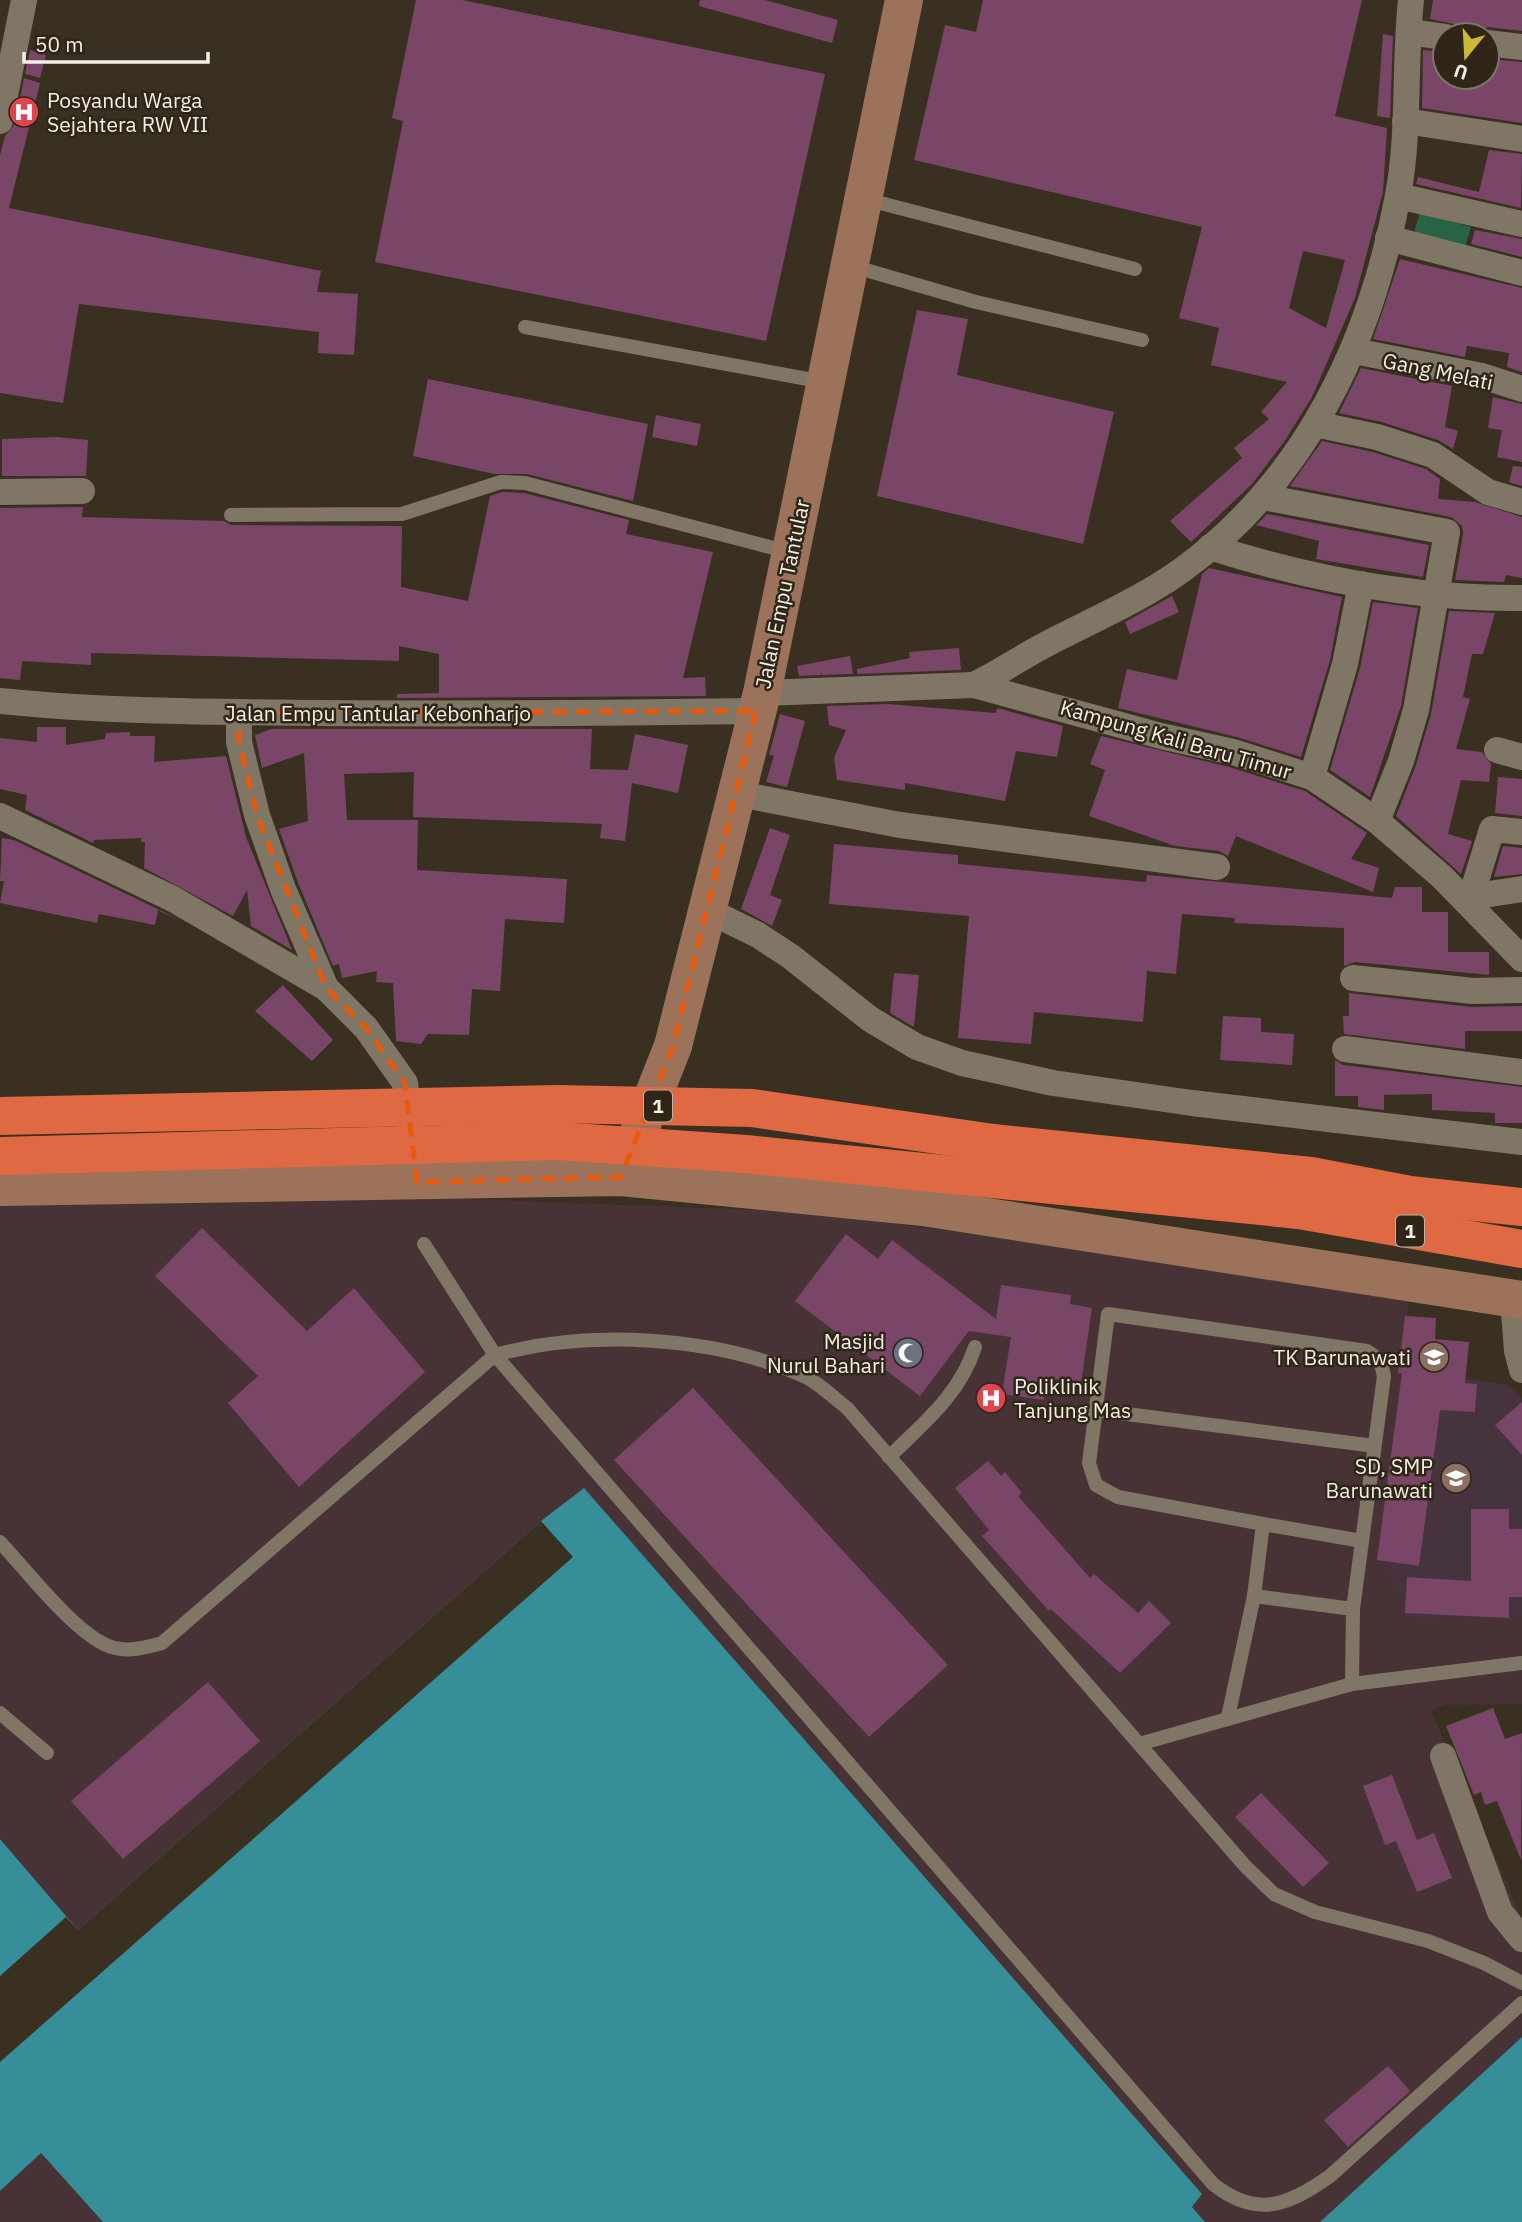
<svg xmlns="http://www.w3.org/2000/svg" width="1522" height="2222" viewBox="0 0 1522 2222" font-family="'IBM Plex Sans',sans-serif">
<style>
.industrial{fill:#473335}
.education{fill:#45333e}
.green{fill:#296345}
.water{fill:#368e99}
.pier{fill:#393022}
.building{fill:#7a4667;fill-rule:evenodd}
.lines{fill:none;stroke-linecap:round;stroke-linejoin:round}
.lane{stroke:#807665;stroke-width:14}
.street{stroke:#807665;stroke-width:26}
.secondary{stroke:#9c725b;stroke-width:38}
.highway{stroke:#df6943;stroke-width:38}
.marked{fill:none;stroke:#e8590c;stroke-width:5;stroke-dasharray:14 9;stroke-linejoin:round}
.labels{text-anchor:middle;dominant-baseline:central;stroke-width:5;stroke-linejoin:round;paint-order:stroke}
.shield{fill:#2f2618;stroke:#b9b2a8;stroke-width:2}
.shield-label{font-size:19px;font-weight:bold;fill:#f4eee5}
.poi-label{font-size:21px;fill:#f4eee5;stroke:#2f2618;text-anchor:end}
.street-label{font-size:21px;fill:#f4eee5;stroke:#2f2618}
</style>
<rect width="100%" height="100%" fill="#393022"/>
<!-- industrial -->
<g class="industrial">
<polygon points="271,1192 810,1212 1080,1249 1409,1302 1403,1369 1410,1618 1522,1615 1522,1704 1446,1705 1431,1711 1522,1918 1522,2037 1320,2222 1205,2222 1192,2207 1202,2194 541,1521 78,1930 0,1839 0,1199"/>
<polygon points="41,2153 103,2222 0,2222 0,2191"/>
</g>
<!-- education -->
<polygon class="education" points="1403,1369 1508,1385 1522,1399 1522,1615 1410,1619 1382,1557"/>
<!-- green -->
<polygon class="green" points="1420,212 1471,227 1463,254 1412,240"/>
<!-- water -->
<g class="water">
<polygon points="584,1488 1202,2194 1192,2207 1205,2222 103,2222 41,2153 0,2191 0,1839 78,1930 541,1521"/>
<polygon points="1522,2037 1522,2222 1320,2222"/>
</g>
<!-- pier -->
<polygon class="pier" points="541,1521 573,1557 0,2062 0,1976 66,1917 78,1930"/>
<!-- building -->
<g class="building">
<polygon points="416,0 462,0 825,74 766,341 375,262 403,121 392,118"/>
<polygon points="700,0 765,0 838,20 832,43 699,6"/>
<path d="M983,0H1362L1335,116L1387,128L1383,192L1355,298L1312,397L1284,442L1252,484L1191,542L1170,521L1242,458L1234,448L1269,419L1261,412L1287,382L1211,365L1219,328L1179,318L1202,227L914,160L945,25L976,32ZM1303,251L1345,260L1326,328L1289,308Z"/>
<polygon points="1433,0 1522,0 1522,31 1488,27 1474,35 1460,35 1454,24 1430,19"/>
<polygon points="1383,34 1393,36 1390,118 1377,116"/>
<polygon points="30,50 46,55 40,78 25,74"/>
<polygon points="1423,50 1445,52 1445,77 1487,77 1487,59 1522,62 1522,123 1422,108"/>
<polygon points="24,78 40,83 9,208 321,271 317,292 358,294 354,355 318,353 319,332 79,304 63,403 0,393 0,155 5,136 15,124"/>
<polygon points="1489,150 1522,154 1521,208 1416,184 1418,177 1479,192"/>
<polygon points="1475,230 1522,239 1522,257 1471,244"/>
<polygon points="1400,259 1522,288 1522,372 1507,367 1509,353 1467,346 1465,357 1373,339"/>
<polygon points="917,310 968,319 957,375 1114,412 1083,544 877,496"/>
<polygon points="1361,368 1452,386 1445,427 1458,431 1453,449 1438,440 1382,422 1339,413"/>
<polygon points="428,379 648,424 633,501 527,474 494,474 413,456"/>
<polygon points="1493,397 1522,404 1522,462 1497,457 1502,430 1488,428"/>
<polygon points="656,415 701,424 697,446 652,437"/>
<polygon points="57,437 88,440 86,476 2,476 2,439"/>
<polygon points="1322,441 1373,452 1426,469 1440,479 1438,499 1475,502 1522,517 1522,578 1506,575 1504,582 1455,580 1463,534 1462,526 1451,517 1290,486"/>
<polygon points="1513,466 1522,467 1522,486 1509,482"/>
<polygon points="502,492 524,493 629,520 626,534 713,552 683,678 705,677 706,696 397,698 397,694 439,693 439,654 399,646 399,661 91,653 91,665 22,661 20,680 0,678 0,508 83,507 82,517 224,521 231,525 402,526 401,587 468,601 490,496"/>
<polygon points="1267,514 1429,545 1423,577 1316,559 1319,541 1256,525"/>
<polygon points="1209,568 1342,597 1330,660 1301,757 1237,737 1118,708 1127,669 1177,680 1202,574"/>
<polygon points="1172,596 1179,612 1130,634 1125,622"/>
<polygon points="1373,602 1418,608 1401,706 1370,797 1330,770 1360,668"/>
<polygon points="1449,611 1495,613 1483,654 1472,654 1463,697 1470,699 1456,749 1482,752 1491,764 1489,782 1461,780 1448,834 1472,841 1461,874 1396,816 1416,765 1431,714"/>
<polygon points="959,648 961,670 857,674 857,669 910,658 909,652"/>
<polygon points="850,656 853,674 822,675 822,672 821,675 799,676 797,666"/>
<polygon points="888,704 996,713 997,708 1063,726 1057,757 1016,751 1005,801 905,783 905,790 837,780 834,758 846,730 829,725 827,706"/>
<polygon points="780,714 805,721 787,787 766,782 774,756 769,755"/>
<polygon points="37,727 66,727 66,745 105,739 106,733 130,732 130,736 155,736 154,762 226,756 246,837 292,950 251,926 247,890 233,916 144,868 145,842 141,842 141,838 94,840 93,843 25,810 27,795 0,789 0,738 37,742"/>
<polygon points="271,729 592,729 590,769 628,770 635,734 688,745 678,793 632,783 625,841 600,838 602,824 413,817 414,772 344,774 347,820 418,820 417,870 567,879 564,923 505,919 500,991 472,989 469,1035 428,1034 421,1044 396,1041 393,983 376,982 377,971 342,978 339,964 333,966 298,883 279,829 308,821 304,753 262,768 255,735"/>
<polygon points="1101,736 1229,767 1305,791 1367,833 1351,859 1379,868 1373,892 1236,836 1228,856 1219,851 1175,846 1089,816 1105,770 1090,764"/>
<polygon points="1498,777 1522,779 1522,816 1495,813"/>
<polygon points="770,828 790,835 770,895 782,900 772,926 741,909"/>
<polygon points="2,838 14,840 166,913 180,921 158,910 155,925 99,914 97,923 0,903 4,881 0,881"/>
<polygon points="834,844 958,855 958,864 1146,882 1147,875 1392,898 1395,887 1422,887 1422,912 1448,912 1448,952 1489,952 1489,975 1355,962 1344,966 1344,928 1234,923 1235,918 1182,914 1176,974 1147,971 1143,1022 1034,1012 1031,1044 958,1038 969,916 829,904"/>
<polygon points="1503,846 1522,848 1522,874 1494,877"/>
<polygon points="894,973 919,975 914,1027 890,1013"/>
<polygon points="283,985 333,1040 312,1061 255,1011"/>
<polygon points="1349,993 1471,1007 1522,1006 1522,1031 1465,1031 1465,1049 1344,1034 1343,1016 1349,1016"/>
<polygon points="1223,1016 1261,1018 1261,1032 1294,1034 1292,1065 1220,1060"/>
<polygon points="1335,1060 1343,1065 1522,1087 1522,1123 1495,1123 1495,1113 1432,1110 1432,1094 1384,1095 1384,1110 1358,1107 1358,1096 1335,1096"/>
<polygon points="202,1228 307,1331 354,1288 425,1372 299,1487 228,1403 258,1376 155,1276"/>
<polygon points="846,1234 878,1259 892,1240 996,1319 1001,1285 1071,1295 1070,1304 1092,1308 1081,1383 1047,1378 1044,1400 1002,1394 1011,1337 969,1331 920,1396 795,1301"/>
<polygon points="1405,1316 1436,1318 1435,1339 1469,1342 1465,1383 1477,1384 1475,1412 1440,1410 1419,1566 1377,1560 1402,1373 1398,1373"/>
<polygon points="693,1388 948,1665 869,1737 614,1460"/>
<polygon points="1522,1402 1522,1455 1495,1425"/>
<polygon points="988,1461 1001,1476 1005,1472 1022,1493 1018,1496 1090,1578 1094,1574 1138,1613 1149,1601 1171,1623 1120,1673 1051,1609 1049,1611 982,1536 989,1530 955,1488"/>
<polygon points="1471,1509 1509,1509 1509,1529 1522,1529 1522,1597 1509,1597 1509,1618 1405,1613 1407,1577 1471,1581"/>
<polygon points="208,1682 260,1741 123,1859 71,1801"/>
<polygon points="1493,1708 1505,1739 1522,1733 1521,1860 1497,1801 1485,1805 1481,1792 1474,1795 1446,1726"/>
<polygon points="1392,1775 1417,1840 1434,1833 1452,1878 1417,1892 1396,1841 1385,1845 1363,1786"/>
<polygon points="1261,1793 1329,1863 1303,1887 1235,1817"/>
<polygon points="1388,2066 1410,2091 1348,2147 1324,2120"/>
</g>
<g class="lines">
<!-- lane -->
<g class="lane">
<polyline points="865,199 1135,269"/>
<polyline points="852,266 976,302 1142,340"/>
<polyline points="525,327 824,382"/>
<polyline points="231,515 402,514 501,482 525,483 789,552"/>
<path d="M424,1244L495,1355L1213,2184C1257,2219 1289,2205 1330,2176L1522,2003"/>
<polyline points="1096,1410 1374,1446"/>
<path d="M889,1457C924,1423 960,1394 975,1347"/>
<polyline points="1263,1524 1362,1541"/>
<path d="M0,1542C27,1571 70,1627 104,1644C123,1654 143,1648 162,1643L495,1355C589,1329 714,1336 804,1376C819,1383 834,1398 847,1408L1246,1867L1274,1894L1315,1912L1428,1941L1484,1963L1522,1983"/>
<polyline points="1352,1684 1522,1663"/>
<polyline points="0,1713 47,1753"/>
<polyline points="1228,1717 1254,1596"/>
<polyline points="1139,1744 1352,1684 1353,1609 1384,1376 1380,1360 1367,1351 1108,1314 1089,1463 1096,1485 1118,1497 1263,1524 1254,1596 1353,1609"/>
</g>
<!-- street -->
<g class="street">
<polyline points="1409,32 1445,37"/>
<polyline points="1487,43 1522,47"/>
<polyline points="0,121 24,0"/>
<polyline points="1405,121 1522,139"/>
<polyline points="1398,196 1522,224"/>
<polyline points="1388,238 1522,273"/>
<polyline points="1354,351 1482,376 1522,389"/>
<polyline points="1315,424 1377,437 1433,455 1488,492 1522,502"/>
<polyline points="0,492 82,491"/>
<polyline points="1263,497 1447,532 1416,710 1401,761 1377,821"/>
<path d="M1210,547C1310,579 1417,599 1522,598"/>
<path d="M974,685C999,673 1020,658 1043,646C1090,621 1139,601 1182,570C1305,481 1371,342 1398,195C1410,131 1404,65 1411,0"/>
<polyline points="762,693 974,685 1161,736 1233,752 1312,777 1377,821 1442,877 1522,959"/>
<path d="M0,701C107,712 215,712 322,713C467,714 612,713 756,711"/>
<polyline points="239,713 239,742 257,815 283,889 326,988 366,1028 405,1083 410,1124"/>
<polyline points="1497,750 1522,757"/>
<polyline points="1312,777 1345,664 1361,584"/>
<polyline points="734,793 900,825 1217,867"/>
<polyline points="0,816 173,899 326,988"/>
<polyline points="1471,897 1492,829 1522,832"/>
<polyline points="1463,898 1522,889"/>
<polyline points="709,911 758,935 790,956 870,1019 917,1047 962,1063 1053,1083 1192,1103 1522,1142"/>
<polyline points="1353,978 1473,991 1522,990"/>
<polyline points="1345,1049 1522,1072"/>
<polyline points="1513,1299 1517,1351 1522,1370"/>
<polyline points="1443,1756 1500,1912 1522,1939"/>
</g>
<!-- secondary -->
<g class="secondary">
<polyline points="621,1177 673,1046 762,693 904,0"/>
<polyline points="0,1187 621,1177 923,1207 1522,1300"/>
</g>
<!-- highway -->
<g class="highway">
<polyline points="0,1116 558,1104 752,1108 993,1143 1311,1176 1410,1195 1522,1207"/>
<polyline points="0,1156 558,1141 746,1154 1299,1210 1522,1249"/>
</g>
</g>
<!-- marked area -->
<path class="marked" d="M756,711L673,1046L621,1177L417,1182L405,1083L366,1028L326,988L257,815L239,742V713Z"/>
<!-- icons -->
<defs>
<g id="hospital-disc" transform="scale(1.575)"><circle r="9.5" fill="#e0444e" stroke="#2f2618"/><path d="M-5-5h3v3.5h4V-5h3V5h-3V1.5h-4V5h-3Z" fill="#fff"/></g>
<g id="mosque-disc" transform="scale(1.575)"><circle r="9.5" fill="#6b7280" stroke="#2f2618"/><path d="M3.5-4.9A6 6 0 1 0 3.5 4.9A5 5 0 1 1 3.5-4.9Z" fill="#fff"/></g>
<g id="school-disc" transform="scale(1.575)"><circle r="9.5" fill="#8d6e63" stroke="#2f2618"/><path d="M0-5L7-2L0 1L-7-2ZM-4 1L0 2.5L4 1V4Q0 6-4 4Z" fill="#fff"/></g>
</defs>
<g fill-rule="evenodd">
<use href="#hospital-disc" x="24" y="112"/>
<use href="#mosque-disc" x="908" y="1353"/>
<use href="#school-disc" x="1434" y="1357"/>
<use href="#hospital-disc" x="991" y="1398"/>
<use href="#school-disc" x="1456" y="1478"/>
</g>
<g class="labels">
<!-- shield labels -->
<g class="shield">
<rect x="644" y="1090.5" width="28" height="31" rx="5"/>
<rect x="1396" y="1215.5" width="28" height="31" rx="5"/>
</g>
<g class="shield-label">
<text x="658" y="1106">1</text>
<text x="1410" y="1231">1</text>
</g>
<!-- poi labels -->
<g class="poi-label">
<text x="47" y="100" text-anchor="start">Posyandu Warga<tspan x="47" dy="24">Sejahtera RW VII</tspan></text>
<text x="885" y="1341">Masjid<tspan x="885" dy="24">Nurul Bahari</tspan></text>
<text x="1411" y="1357">TK Barunawati</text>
<text x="1014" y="1386" text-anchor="start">Poliklinik<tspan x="1014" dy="24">Tanjung Mas</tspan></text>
<text x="1433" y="1466">SD, SMP<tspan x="1433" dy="24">Barunawati</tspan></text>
</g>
<!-- street labels -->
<g class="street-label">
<text transform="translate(1438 371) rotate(12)">Gang Melati</text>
<text transform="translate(782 594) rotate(-78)">Jalan Empu Tantular</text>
<text x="378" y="713">Jalan Empu Tantular Kebonharjo</text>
<text transform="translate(1176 739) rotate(16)">Kampung Kali Baru Timur</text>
</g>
</g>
<!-- north arrow -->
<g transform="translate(1466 56) rotate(198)"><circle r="33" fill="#2f2618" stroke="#7e766a" stroke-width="2"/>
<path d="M0-5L12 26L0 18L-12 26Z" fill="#cfb837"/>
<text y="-10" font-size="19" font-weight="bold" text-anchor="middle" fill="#f4eee5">U</text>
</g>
<!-- scale -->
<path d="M24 52v10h184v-10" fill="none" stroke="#f4eee5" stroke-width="3.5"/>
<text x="35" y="52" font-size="21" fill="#f4eee5" stroke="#2f2618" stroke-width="5" paint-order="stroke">50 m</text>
</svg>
